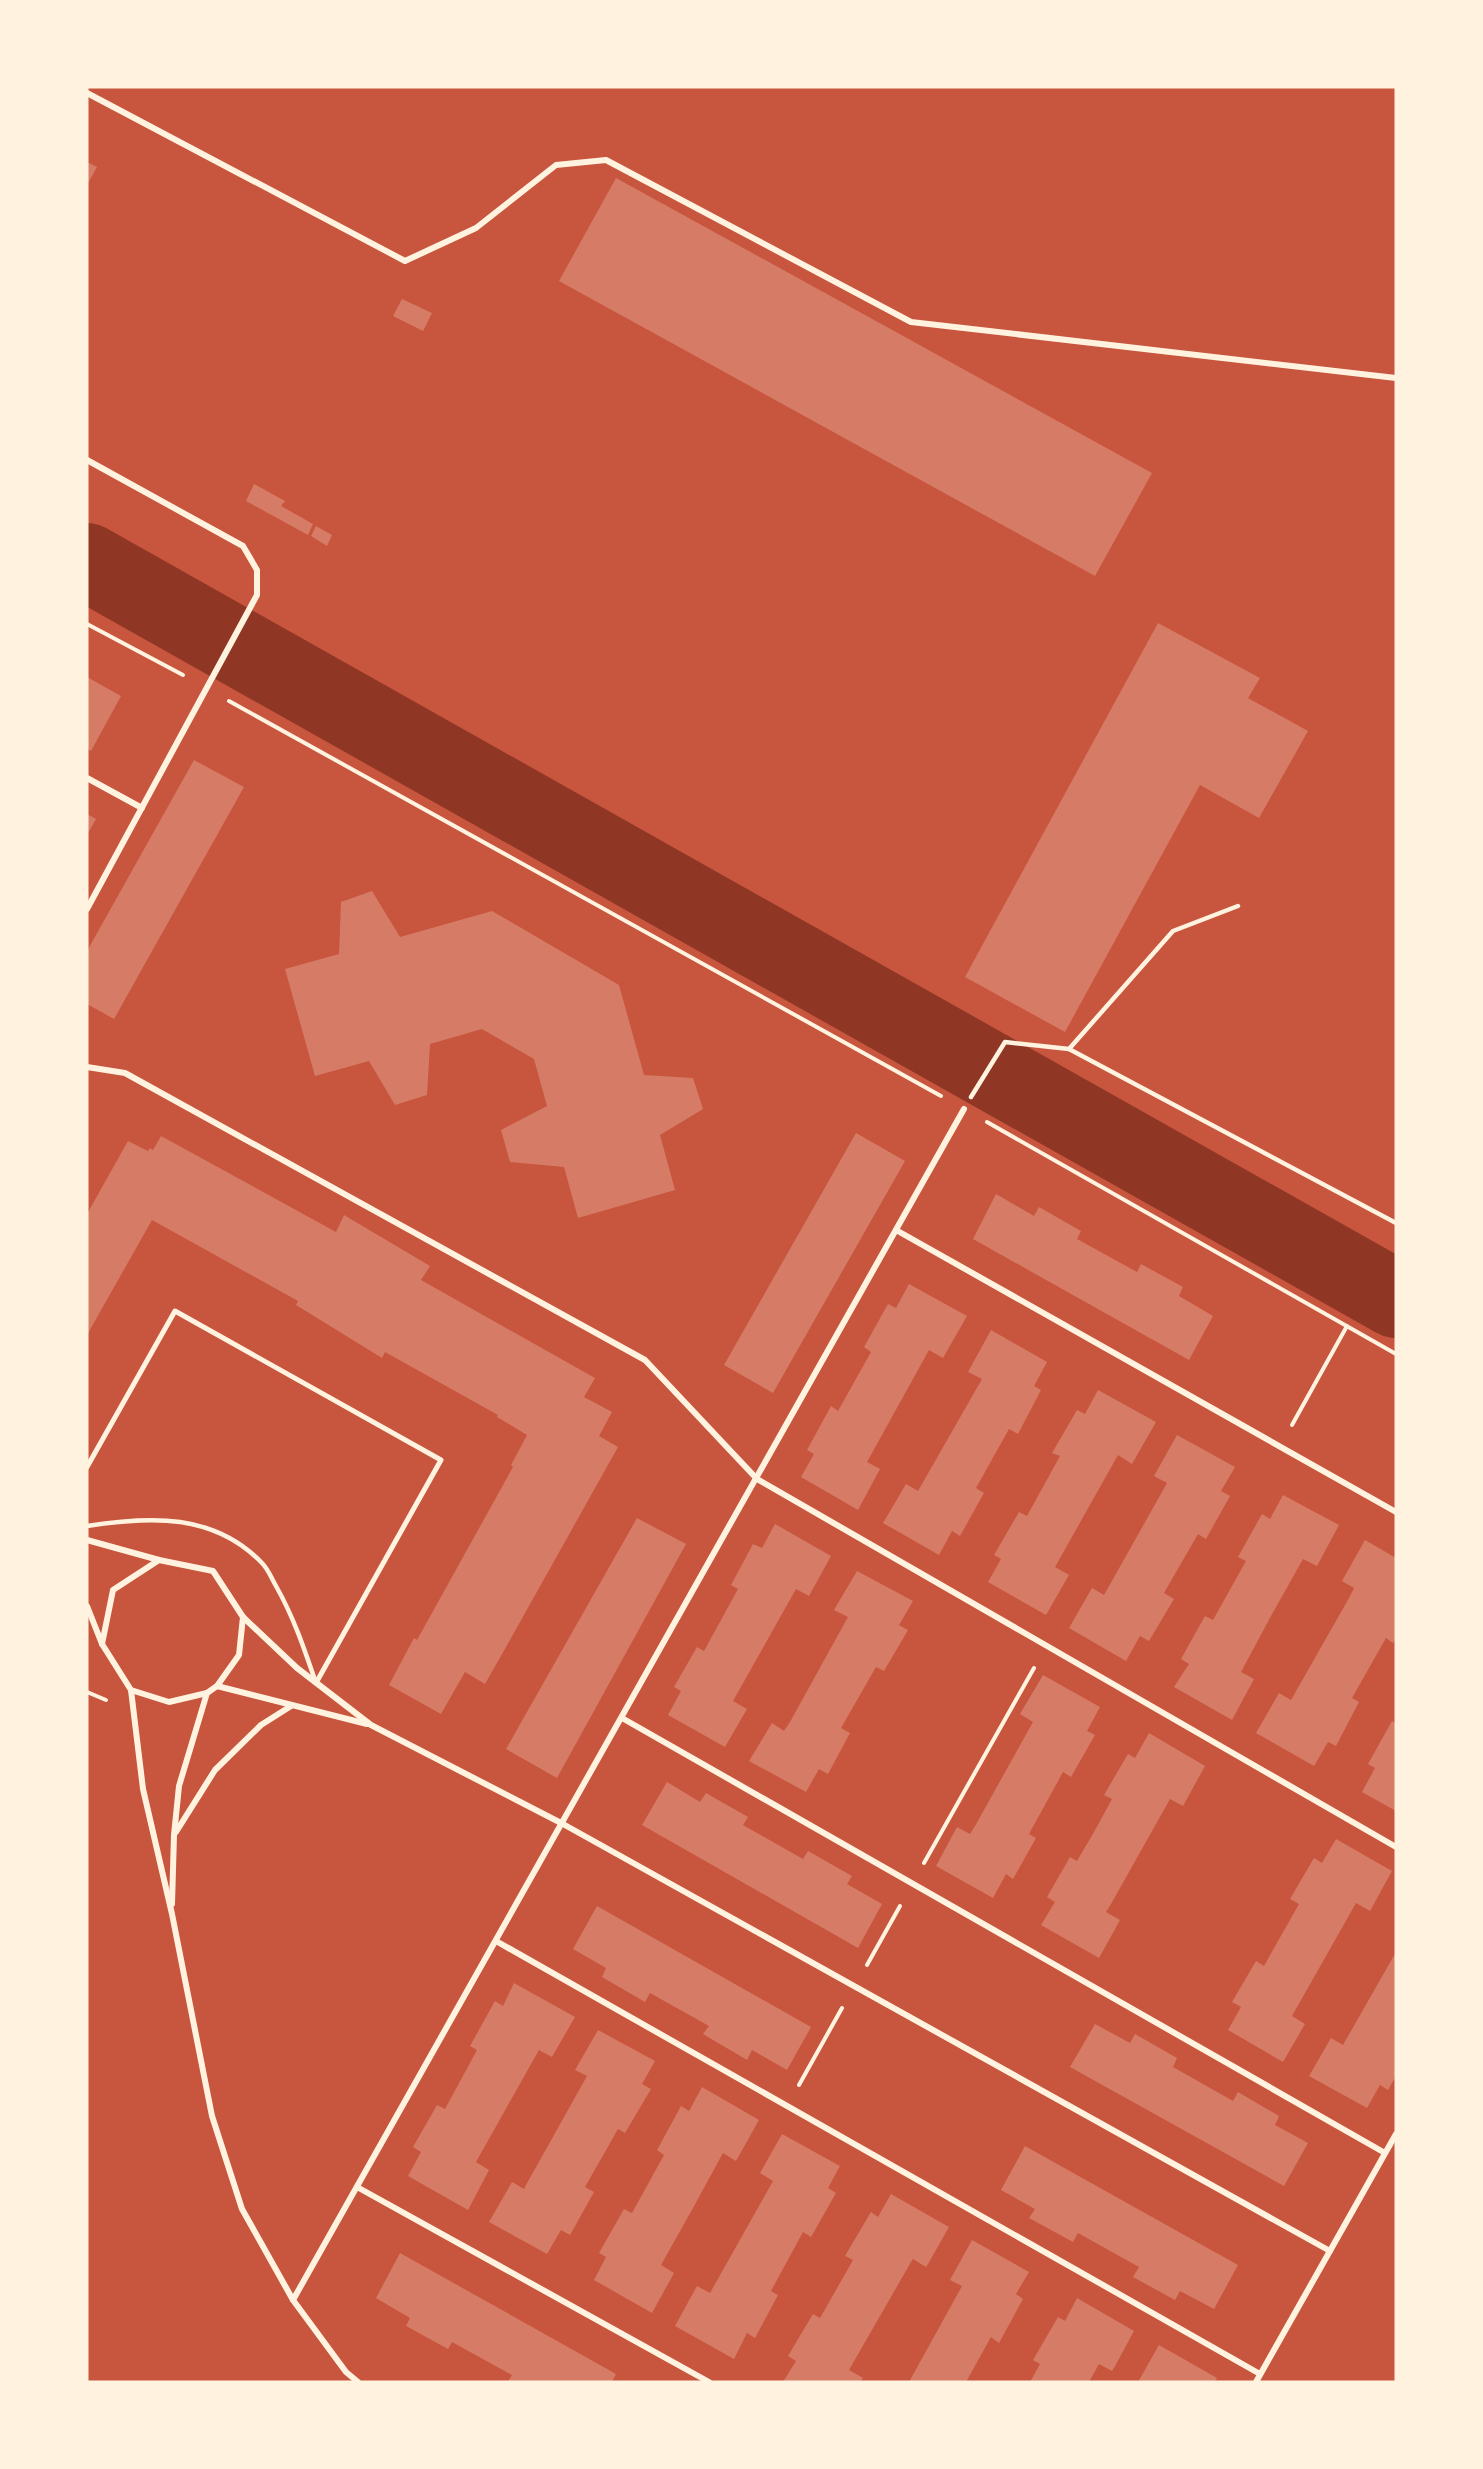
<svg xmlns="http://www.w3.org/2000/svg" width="1483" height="2469" viewBox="0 0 1483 2469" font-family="'PT Sans Narrow',sans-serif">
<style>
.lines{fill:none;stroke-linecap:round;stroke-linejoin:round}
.river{stroke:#8f3625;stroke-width:78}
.building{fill:#d67c66}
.path{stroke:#fff3e0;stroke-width:4}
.service{stroke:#fff3e0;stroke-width:4.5}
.pedestrian{stroke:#fff3e0;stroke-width:5}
.minor{stroke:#fff3e0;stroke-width:6}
</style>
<rect width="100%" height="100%" fill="#c8553d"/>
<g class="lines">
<!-- river -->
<polyline class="river" points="87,562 1396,1299"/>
</g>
<!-- building -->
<g class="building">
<polygon points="87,162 97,167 87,185"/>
<polygon points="616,178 1152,473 1095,576 559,281"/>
<polygon points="402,299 432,313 423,331 393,316"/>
<polygon points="254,484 285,501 281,506 313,524 308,535 246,501"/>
<polygon points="316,526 332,535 327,546 311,536"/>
<polygon points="1158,623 1260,678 1248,698 1308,731 1259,818 1200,785 1065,1032 965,977"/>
<polygon points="87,677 121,696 91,751 87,749"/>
<polygon points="194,760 244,787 114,1019 87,1004 87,951"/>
<polygon points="87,814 96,819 87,835"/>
<polygon points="372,891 400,937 492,911 619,985 644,1075 693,1078 703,1109 660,1135 675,1190 578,1218 564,1167 510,1162 501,1130 547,1106 534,1059 482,1029 430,1044 427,1095 395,1105 369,1061 315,1076 285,969 339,954 341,902"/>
<polygon points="856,1133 905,1161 773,1393 724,1365"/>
<polygon points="161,1136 336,1232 344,1215 430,1266 421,1280 595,1378 584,1397 612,1412 599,1436 618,1447 506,1647 485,1684 465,1672 441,1714 389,1685 414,1638 417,1640 513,1467 511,1465 527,1435 497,1417 498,1415 385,1352 382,1358 296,1305 298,1301 152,1220 87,1335 87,1214 128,1141 148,1151 150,1148 153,1150"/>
<polygon points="996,1194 1034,1216 1039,1207 1081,1231 1077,1239 1137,1272 1141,1264 1183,1287 1179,1296 1213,1316 1189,1360 973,1239"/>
<polygon points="909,1284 967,1316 943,1358 929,1350 867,1462 880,1469 858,1510 801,1477 814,1454 807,1450 831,1406 838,1411 871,1352 864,1347 888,1304 896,1308"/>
<polygon points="991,1330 1047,1362 1034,1386 1041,1390 1018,1434 1009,1429 976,1488 984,1493 960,1536 952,1531 939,1555 883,1523 906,1484 918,1491 982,1379 968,1372"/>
<polygon points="1098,1390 1156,1422 1132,1464 1118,1455 1055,1567 1069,1575 1046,1615 988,1582 1001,1559 994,1555 1019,1512 1027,1516 1060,1456 1052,1453 1077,1410 1085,1414"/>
<polygon points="1177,1435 1235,1467 1221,1491 1230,1496 1206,1539 1198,1534 1164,1593 1174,1599 1149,1641 1140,1636 1126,1661 1069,1628 1092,1588 1104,1595 1135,1540 1167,1483 1154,1476"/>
<polygon points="1283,1495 1339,1525 1317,1566 1303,1559 1271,1616 1241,1672 1254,1679 1232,1720 1174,1687 1189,1664 1181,1659 1205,1616 1213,1620 1246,1561 1238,1557 1262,1514 1270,1519"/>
<polygon points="637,1518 686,1544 557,1778 506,1749"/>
<polygon points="775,1524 831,1556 809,1596 796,1589 733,1701 747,1709 725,1747 668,1715 681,1691 674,1687 697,1647 704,1651 738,1589 731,1585 753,1544 762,1548"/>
<polygon points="1365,1540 1396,1558 1396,1638 1393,1643 1386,1638 1352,1698 1359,1702 1336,1746 1328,1742 1314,1766 1256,1733 1279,1693 1291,1700 1349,1598 1354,1588 1342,1581"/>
<polygon points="857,1571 913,1601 899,1625 908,1630 884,1671 876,1667 841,1728 850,1733 828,1774 819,1769 806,1792 749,1761 772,1723 784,1731 790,1722 848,1617 834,1610"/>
<polygon points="1043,1675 1100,1707 1087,1731 1095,1735 1071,1777 1063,1772 1029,1834 1036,1838 1013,1879 1006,1874 993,1898 936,1866 957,1827 970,1834 975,1826 1033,1722 1020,1714"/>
<polygon points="1392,1721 1396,1723 1396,1811 1362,1792 1375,1768 1368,1764"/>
<polygon points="1149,1733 1205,1766 1183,1806 1170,1799 1111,1904 1106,1912 1120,1920 1099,1958 1041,1925 1055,1902 1047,1897 1070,1857 1077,1861 1094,1832 1112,1799 1104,1795 1128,1754 1135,1758"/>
<polygon points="667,1782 700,1802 706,1793 748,1817 743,1825 803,1859 808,1851 852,1876 847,1884 882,1904 858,1948 642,1825"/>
<polygon points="1336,1839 1392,1871 1370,1911 1356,1903 1292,2016 1305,2024 1283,2062 1228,2030 1241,2007 1232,2002 1256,1961 1264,1966 1299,1904 1290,1899 1314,1858 1322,1863"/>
<polygon points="597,1906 811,2027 787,2070 752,2050 747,2060 703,2034 709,2026 650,1993 645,2002 602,1977 606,1968 573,1949"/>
<polygon points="1396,1952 1396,2076 1388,2090 1380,2085 1367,2108 1309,2076 1331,2038 1343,2045"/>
<polygon points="514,1983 575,2017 552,2057 539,2050 476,2162 489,2170 468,2210 408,2176 421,2152 413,2147 437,2105 445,2109 477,2050 470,2046 495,2001 503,2006"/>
<polygon points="1095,2024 1130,2043 1135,2034 1177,2058 1173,2067 1233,2101 1238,2092 1279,2116 1275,2125 1308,2143 1284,2186 1070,2067"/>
<polygon points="598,2030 655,2061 642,2084 651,2089 625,2133 618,2129 585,2187 594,2192 570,2235 561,2230 547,2254 489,2222 512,2182 524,2189 526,2185 587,2076 575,2070"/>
<polygon points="702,2087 759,2120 736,2161 723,2153 693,2208 661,2265 674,2273 652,2313 594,2280 606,2257 599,2253 624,2209 632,2213 664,2155 657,2150 681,2106 689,2111"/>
<polygon points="782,2134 840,2166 828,2188 836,2193 811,2237 803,2232 771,2291 778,2295 755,2338 747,2333 734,2359 675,2326 697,2286 710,2293 773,2181 760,2173"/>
<polygon points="1025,2146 1238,2265 1214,2309 1180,2291 1175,2300 1133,2277 1139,2267 1078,2233 1073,2242 1029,2218 1035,2209 1001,2190"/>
<polygon points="891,2194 949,2227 928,2264 926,2267 913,2259 911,2262 849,2370 863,2378 860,2382 783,2382 796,2361 788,2356 813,2314 820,2318 836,2290 853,2260 845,2256 871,2212 878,2217"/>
<polygon points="972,2240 1029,2272 1016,2294 1023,2299 999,2343 991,2337 966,2382 909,2382 962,2286 950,2280"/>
<polygon points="400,2253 616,2374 612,2382 508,2382 512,2375 452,2342 448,2349 406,2326 410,2318 376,2298"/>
<polygon points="1077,2298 1134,2331 1114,2368 1112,2371 1099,2364 1089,2382 1030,2382 1040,2364 1033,2360 1058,2317 1065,2321"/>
<polygon points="1159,2345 1217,2378 1215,2382 1138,2382"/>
</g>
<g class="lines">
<!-- path -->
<g class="path">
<polyline points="87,624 183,675"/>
<polyline points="229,701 941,1096"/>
<polyline points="987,1122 1396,1354"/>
<polyline points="1292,1425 1347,1326"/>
<polyline points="87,1692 106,1700"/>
<polyline points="924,1863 1034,1668"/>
<polyline points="867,1965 900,1906"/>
<polyline points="799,2085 842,2008"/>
</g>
<!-- service -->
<g class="service">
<polyline points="1069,1049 1173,931 1238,906"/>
<polyline points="971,1097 1005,1042 1069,1049 1396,1223"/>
<path d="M87,1526C150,1516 214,1513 262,1563C268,1569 272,1579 276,1586C294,1618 304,1648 316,1683"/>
</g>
<!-- pedestrian -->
<polyline class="pedestrian" points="87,1467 175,1311 441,1460 316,1683"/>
<!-- minor -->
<g class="minor">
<polyline points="87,93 405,261 476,228 556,165 606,160 911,322 1396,378"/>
<polyline points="87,460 243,546 257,570 257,595 87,909"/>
<polyline points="87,778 142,808"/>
<polyline points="87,1067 125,1073 645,1360 757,1479 1396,1847"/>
<polyline points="896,1230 1396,1512"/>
<polyline points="87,1540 159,1560 213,1571 243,1617 297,1668 371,1725 563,1824 1330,2251"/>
<polyline points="87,1606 102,1644 131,1690 169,1702 207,1693 217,1686 239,1655 243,1617"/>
<polyline points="102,1644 113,1590 159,1560"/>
<polyline points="217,1686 367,1724"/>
<polyline points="131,1690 143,1789 172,1914 212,2116 242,2209 293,2300 346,2372 358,2382"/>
<polyline points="622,1718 1385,2153"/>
<polyline points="176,1832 215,1770 261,1725 291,1706"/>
<polyline points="172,1904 174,1835 179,1786 207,1693"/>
<polyline points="496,1941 1260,2374"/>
<polyline points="357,2187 709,2382"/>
<polyline points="293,2300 964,1109"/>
<polyline points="1256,2382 1396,2134"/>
</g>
</g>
<!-- border -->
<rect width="1483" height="2469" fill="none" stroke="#fff3e0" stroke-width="177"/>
</svg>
